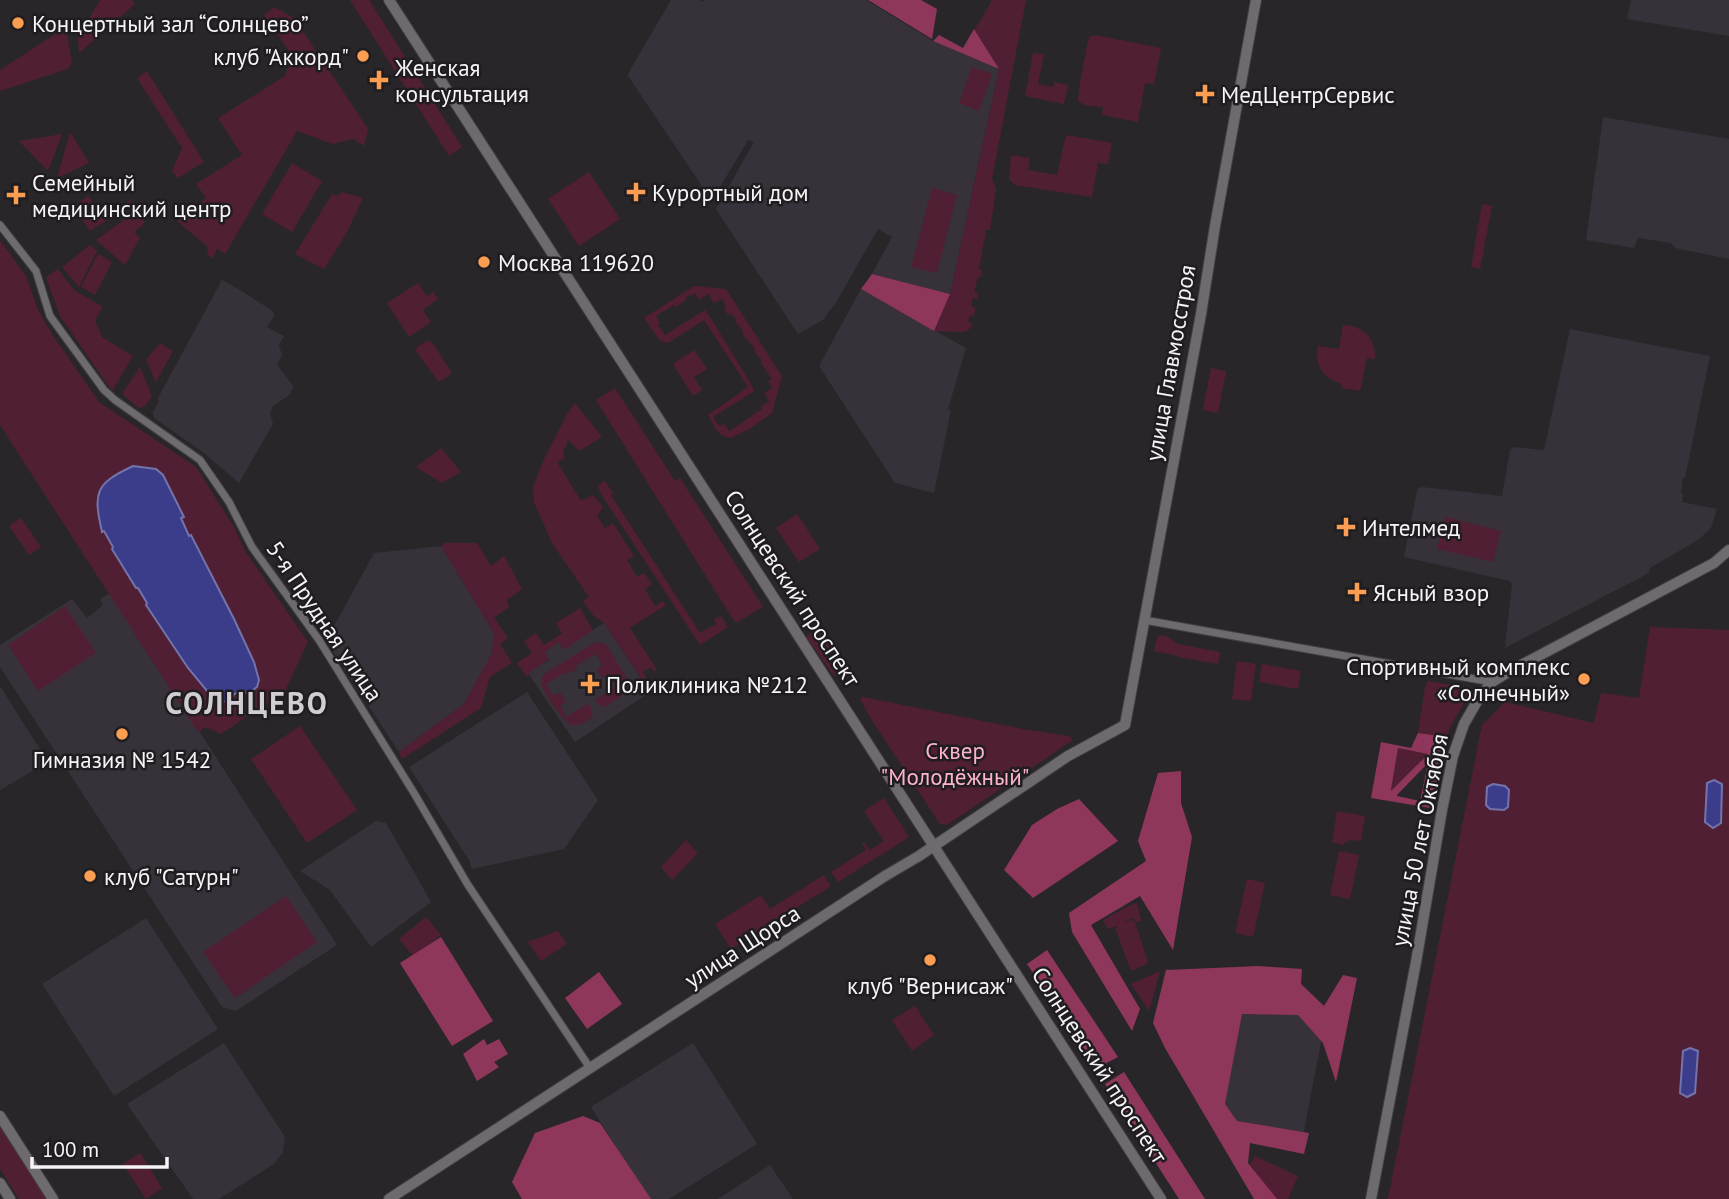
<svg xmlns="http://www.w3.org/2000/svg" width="1729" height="1199" viewBox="0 0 1729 1199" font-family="'PT Sans',sans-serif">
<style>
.built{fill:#373139}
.green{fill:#511f33;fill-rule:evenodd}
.forest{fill:#8f365b;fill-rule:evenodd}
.water{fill:#3b3d8b;stroke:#7374ab;stroke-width:2}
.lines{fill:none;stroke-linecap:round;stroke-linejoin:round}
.street-casing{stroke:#444145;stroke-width:9}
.secondary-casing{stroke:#444145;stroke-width:12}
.street{stroke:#6e6b6f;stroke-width:7}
.secondary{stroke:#6e6b6f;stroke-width:10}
.poi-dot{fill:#fb9e52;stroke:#1f1d20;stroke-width:2.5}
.labels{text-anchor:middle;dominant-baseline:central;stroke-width:5;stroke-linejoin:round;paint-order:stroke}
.poi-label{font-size:23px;fill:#f6f4f6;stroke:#1f1d20;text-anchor:start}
.street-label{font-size:23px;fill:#f6f4f6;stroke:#1f1d20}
.park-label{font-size:23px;fill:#feb2cc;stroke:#1f1d20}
.district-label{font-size:30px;font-weight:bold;letter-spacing:2px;fill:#d1cdd2;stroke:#1f1d20}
</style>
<rect width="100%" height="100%" fill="#29262a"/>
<!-- built -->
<g class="built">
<polygon points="671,0 699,0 703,2 704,0 866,0 933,41 999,69 950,294 872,274 892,237 878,229 837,301 823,320 798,334 716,209 754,142 748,140 712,201 628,76 629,72"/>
<polygon points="1631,0 1729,0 1729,36 1627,19"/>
<polygon points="1603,117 1729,139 1729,259 1675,248 1671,243 1638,238 1634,248 1586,240"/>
<polygon points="222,280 240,290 273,311 274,316 267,327 284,336 279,345 282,355 277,365 294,387 288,396 273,406 270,413 273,424 239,483 204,453 154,418 153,412 159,402 158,398"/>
<polygon points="861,289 966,348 948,409 951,410 934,493 895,483 819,366"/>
<polygon points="1570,329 1710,356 1685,478 1683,478 1681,493 1683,495 1682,502 1717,509 1711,528 1698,540 1650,568 1649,573 1505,648 1512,584 1509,581 1404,557 1417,491 1419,488 1422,487 1502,496 1510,450 1514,447 1544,450"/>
<polygon points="441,546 494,633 492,654 464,704 399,752 326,641 374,553"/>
<polygon points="110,593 337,945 236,1011 222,1007 0,667 0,645 72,599 87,618 103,605 100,599"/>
<polygon points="604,623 650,692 575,742 528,673 549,660 544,652 559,642 564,649"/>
<polygon points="0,686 48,762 0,790"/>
<polygon points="527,692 598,800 564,849 472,869 469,860 409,767"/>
<polygon points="376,821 386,823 431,902 371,947 330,890 300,871"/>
<polygon points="146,918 218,1029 114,1096 42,984"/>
<polygon points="1166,969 1255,988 1255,992 1328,1006 1300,1152 1239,1141 1156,1012"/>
<polygon points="224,1043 285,1137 283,1152 274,1164 219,1199 193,1199 127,1104"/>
<polygon points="693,1043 757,1144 669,1199 649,1199 591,1107"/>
<polygon points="770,1165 793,1199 718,1199"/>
</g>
<!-- green -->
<g class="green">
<polygon points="100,0 132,0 135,4 79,53 78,37"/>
<polygon points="350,0 369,0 462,147 449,156"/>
<polygon points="992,0 1026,0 992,179 996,189 990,230 986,230 979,269 982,270 981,277 978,277 974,292 978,293 977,299 973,298 971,306 975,308 974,316 970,315 968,322 972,324 971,328 964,332 934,331 950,294 999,70 974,29 981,20"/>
<polygon points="274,7 294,18 368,129 364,146 353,139 333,144 297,131 225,254 217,249 213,258 208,255 207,246 177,221 206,198 196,184 242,155 218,118 285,76 292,55 264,15"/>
<polygon points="66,27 72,63 68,69 0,91 0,70"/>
<polygon points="1095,35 1161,48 1154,84 1145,83 1138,122 1102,115 1103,107 1085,105 1078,101 1080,82 1088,41 1090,36"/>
<polygon points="1033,53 1044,54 1038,84 1053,87 1054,82 1068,85 1064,104 1025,96"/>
<polygon points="972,67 992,74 979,111 959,103"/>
<polygon points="147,71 204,162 178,178 172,171 182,148 137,78"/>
<polygon points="70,132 89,163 57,178"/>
<polygon points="62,134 48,171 19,141"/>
<polygon points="1066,135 1112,143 1108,164 1098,163 1092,197 1015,185 1009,179 1011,155 1030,158 1028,170 1057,175"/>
<polygon points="292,163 322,181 292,232 262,214"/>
<polygon points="589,172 620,219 579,246 548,199"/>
<polygon points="932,188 957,195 937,273 911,267"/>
<polygon points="342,192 363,198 347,232 324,269 295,254 332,194 337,196"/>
<polygon points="88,196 104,218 130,200 132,204 90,231 74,206"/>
<polygon points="1482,204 1492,206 1480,269 1471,267"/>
<polygon points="138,210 145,223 134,232 140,238 125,265 96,240"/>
<polygon points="0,240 26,276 38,310 52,334 99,402 196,467 234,527 245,551 308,642 285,691 221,734 206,727 198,732 0,425"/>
<polygon points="90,245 97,251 79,287 62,267"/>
<polygon points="98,254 112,262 95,295 81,287"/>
<polygon points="58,269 74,290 103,307 95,320 102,337 133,356 112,391 60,316 46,277"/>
<polygon points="418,283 427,296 433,292 438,299 423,310 431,322 409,337 387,303"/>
<path d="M694,286L726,289L782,376L772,413L751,428L731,438C717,436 714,426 708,415L748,387L704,320L668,343L660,341L644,318ZM695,293L699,300L708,294L714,303L722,299L726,306L724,308L728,315L731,314L737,320L735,321L743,331L742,333C746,340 752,344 755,349L754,351L762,361L760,362L772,379L768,381L772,388L764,393L769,401L761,406L762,409L752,415V416L729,431L724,424L719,426L713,417L753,392V390L754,389L712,320L705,310L665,335L658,325L660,323L656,316L674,305L676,307L687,299L686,297L689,295L690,296Z"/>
<path d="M1343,325C1364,326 1376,339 1375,359L1367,358L1360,391L1342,388V384C1324,379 1314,365 1318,346L1339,349Z"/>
<polygon points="427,341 431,341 451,371 450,375 441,381 438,381 416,351 417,347"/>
<polygon points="160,343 173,351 156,382 146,360"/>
<polygon points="694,350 707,369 694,377 702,390 693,396 673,364"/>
<polygon points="140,367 152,396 144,407 139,408 122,394"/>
<polygon points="1211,368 1226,371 1218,413 1203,410"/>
<polygon points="615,388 675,481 680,478 763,607 736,623 724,605 596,400"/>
<polygon points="575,403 602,437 579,451 568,440 563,453 565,458 557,462 581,501 593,495 603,507 597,516 605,528 613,523 634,556 627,560 637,577 644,573 652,584 645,589 655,606 663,601 666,605 630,628 657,670 655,672 651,667 643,672 646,678 643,681 604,623 593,615 583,601 589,597 552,543 534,502 533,487 544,459 567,414"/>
<polygon points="441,448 461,472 442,483 416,467"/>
<polygon points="605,481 613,493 611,495 700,633 716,624 714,619 721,616 728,627 700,645 599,491 598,485"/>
<polygon points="797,514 820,549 799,562 776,528"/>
<polygon points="1445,517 1501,531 1493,562 1437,549"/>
<polygon points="21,518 41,547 29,555 9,526"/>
<polygon points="445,543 477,543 491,566 504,556 522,589 507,600 509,607 494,618 508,638 500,644 512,663 490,677 481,708 402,759 399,752 464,704 492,653 494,633 441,546"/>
<polygon points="65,606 96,653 38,691 8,645"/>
<polygon points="580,608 593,630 564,650 559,642 545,652 549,659 529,673 529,675 527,677 517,663 532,653 524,641 536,633 544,645 562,633 556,623"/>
<polygon points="820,627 848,665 840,676 837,677 832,673 806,637"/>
<polygon points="1650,627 1729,630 1729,1199 1388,1199 1482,725 1505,702 1594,723 1601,693 1639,698"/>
<polygon points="1159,635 1167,636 1178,644 1220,652 1218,664 1178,657 1178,656 1154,651 1157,638"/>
<path d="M596,642L606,644L630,684L628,691L605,707L599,705L595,700L616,687L609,674L602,678L597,669L603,665L595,654L576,666L577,669L568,674L566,672L546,684L553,696L560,692L566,702L560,706L566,717L589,703L593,716C587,721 581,726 573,725C565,724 544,694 542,685C541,679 541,680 544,674Z"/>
<polygon points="1237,661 1256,664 1251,701 1232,699"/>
<polygon points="1262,664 1301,671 1298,689 1259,682"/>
<polygon points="1428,681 1471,688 1470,693 1450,727 1447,737 1418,733 1425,687"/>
<polygon points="863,697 1023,729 1069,736 1073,740 947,825 940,824 873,722 860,699"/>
<polygon points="300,726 357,810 307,843 251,759"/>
<polygon points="1398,748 1428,753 1391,792"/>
<polygon points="884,798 909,837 838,882 831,872 866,850 862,843 864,842 870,850 884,841 864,811"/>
<polygon points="1337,811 1365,816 1361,841 1350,840 1342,845 1332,842"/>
<polygon points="686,840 698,853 672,880 661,867"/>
<polygon points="1339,851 1359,855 1350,899 1330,895"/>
<polygon points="824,875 831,886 731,949 715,924 761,895 770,909"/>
<polygon points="1247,879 1265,883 1253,937 1235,933"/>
<polygon points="286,896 317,942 235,998 203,952"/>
<polygon points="1137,903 1141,921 1136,922 1132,918 1122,923 1131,920 1135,922 1148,962 1147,964 1133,970 1130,969 1116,930 1117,926 1108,929 1103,920 1129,906"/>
<polygon points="426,917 441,935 414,957 399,939"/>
<polygon points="558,931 567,944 541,961 528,942"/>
<polygon points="1160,971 1150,1008 1149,1011 1131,984"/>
<polygon points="915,1006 934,1035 912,1051 892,1020"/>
<polygon points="0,1125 48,1199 19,1199 0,1169"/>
<polygon points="140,1153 162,1188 146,1199 123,1164"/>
<polygon points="1255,1156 1298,1176 1288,1199 1275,1199 1250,1164"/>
</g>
<!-- forest -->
<g class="forest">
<polygon points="868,0 921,0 937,9 932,39"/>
<polygon points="974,29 999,69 933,41 939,35 963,48"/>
<polygon points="872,274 950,294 934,331 861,289"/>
<path d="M1418,733L1447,737L1431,808L1371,798L1381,742L1411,748ZM1398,748L1428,754L1391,791V790ZM1428,763L1420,801L1397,796V795Z"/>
<polygon points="1181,771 1181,803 1192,837 1173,950 1140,896 1091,925 1140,1009 1132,1031 1072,932 1069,913 1146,861 1138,841 1158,773"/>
<polygon points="1079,799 1118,841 1033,898 1004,870 1032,825 1057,809"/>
<polygon points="441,937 493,1021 452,1046 400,963"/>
<polygon points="1047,950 1118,1057 1097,1068 1027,964"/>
<polygon points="1259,966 1302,969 1301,984 1324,1006 1343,975 1357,978 1336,1082 1323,1043 1298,1015 1242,1014 1225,1104 1237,1121 1309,1133 1304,1154 1250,1143 1248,1163 1277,1199 1254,1199 1165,1048 1153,1023 1166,970"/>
<polygon points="599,972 622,1004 587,1029 565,998"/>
<polygon points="484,1039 487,1045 499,1039 508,1054 494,1062 499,1067 477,1081 463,1054"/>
<polygon points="1124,1072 1205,1199 1179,1199 1105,1084"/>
<polygon points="583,1116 600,1123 651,1199 522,1199 512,1182 535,1133"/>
</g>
<!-- water -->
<g class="water">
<path d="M133,466L156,469L163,475L184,517L181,518L189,536L191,535L234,619L254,662L259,680L257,687L248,694L242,691L234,694L231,700L222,702L212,697L188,668L146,605L147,603L138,588H136L112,549L113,547L104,531L102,532C93,492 95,484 133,466Z"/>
<polygon points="1714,780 1722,784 1721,823 1713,828 1705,822 1707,783"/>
<polygon points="1493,784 1505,786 1509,790 1508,807 1504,810 1490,809 1486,805 1487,787"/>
<polygon points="1690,1048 1698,1051 1695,1093 1687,1097 1680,1093 1683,1051"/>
</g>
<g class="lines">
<!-- street casing -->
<g class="street-casing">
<g id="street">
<polyline points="0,225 36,271 50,316 104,390 115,400 200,460 229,502 252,547 319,640 414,793 468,885 590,1068"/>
<polyline points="1144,620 1492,682"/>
</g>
</g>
<!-- secondary casing -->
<g class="secondary-casing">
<g id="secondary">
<polyline points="389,0 1161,1199"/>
<polyline points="0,1116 53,1199"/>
<polyline points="0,1183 10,1199"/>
<polyline points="389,1199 885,876 919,856 1068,756 1125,725 1201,314 1215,226 1256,0"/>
<polyline points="1371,1199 1416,962 1442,810 1453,756 1464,724 1479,698 1492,682 1510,671 1714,563 1729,550"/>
</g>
</g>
<!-- street -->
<use href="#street" class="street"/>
<!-- secondary -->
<use href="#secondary" class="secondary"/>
</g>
<!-- markers -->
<g class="poi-dot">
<circle cx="18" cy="23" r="7"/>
<circle cx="363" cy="56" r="7"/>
<path d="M375.5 69.5h7v7h7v7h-7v7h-7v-7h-7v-7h7z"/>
<path d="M1201.5 83.5h7v7h7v7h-7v7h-7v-7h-7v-7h7z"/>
<path d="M632.5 181.5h7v7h7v7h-7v7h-7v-7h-7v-7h7z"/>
<path d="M12.5 184.5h7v7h7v7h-7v7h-7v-7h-7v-7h7z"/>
<circle cx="484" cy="262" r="7"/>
<path d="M1342.5 516.5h7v7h7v7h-7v7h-7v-7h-7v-7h7z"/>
<path d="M1353.5 581.5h7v7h7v7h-7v7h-7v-7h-7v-7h7z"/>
<circle cx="1584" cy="679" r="7"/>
<path d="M586.5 673.5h7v7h7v7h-7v7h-7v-7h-7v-7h7z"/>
<circle cx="122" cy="734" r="7"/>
<circle cx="90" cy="876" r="7"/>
<circle cx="930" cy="960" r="7"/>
</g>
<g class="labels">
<!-- poi labels -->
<g class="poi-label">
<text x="32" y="23">Концертный зал “Солнцево”</text>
<text x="349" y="56" text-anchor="end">клуб "Аккорд"</text>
<text x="395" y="67">Женская<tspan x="395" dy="26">консультация</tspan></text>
<text x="1221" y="94">МедЦентрСервис</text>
<text x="32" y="182">Семейный<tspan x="32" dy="26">медицинский центр</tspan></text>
<text x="652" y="192">Курортный дом</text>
<text x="498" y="262">Москва 119620</text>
<text x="1362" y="527">Интелмед</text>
<text x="1373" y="592">Ясный взор</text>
<text x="1570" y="666" text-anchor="end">Спортивный комплекс<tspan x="1570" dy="26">«Солнечный»</tspan></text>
<text x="606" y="684">Поликлиника №212</text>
<text x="122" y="759" text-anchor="middle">Гимназия № 1542</text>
<text x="104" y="876">клуб "Сатурн"</text>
<text x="930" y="985" text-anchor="middle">клуб "Вернисаж"</text>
</g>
<!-- street labels -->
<g class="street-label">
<text transform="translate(1170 363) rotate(-80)">улица Главмосстроя</text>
<text transform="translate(793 588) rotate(57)">Солнцевский проспект</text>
<text transform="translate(325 621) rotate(56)">5-я Прудная улица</text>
<text transform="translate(1419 840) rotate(-79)">улица 50 лет Октября</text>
<text transform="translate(742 946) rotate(-33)">улица Щорса</text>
<text transform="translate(1100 1065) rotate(57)">Солнцевский проспект</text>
</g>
<!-- park labels -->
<g class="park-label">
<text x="955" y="750">Сквер<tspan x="955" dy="26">"Молодёжный"</tspan></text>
</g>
<!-- district labels -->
<g class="district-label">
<text x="247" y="702">СОЛНЦЕВО</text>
</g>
</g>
<!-- scale -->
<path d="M32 1157v10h135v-10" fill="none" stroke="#f6f4f6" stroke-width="3.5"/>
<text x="42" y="1157" font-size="21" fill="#f6f4f6" stroke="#1f1d20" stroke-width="5" paint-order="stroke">100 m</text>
</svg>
